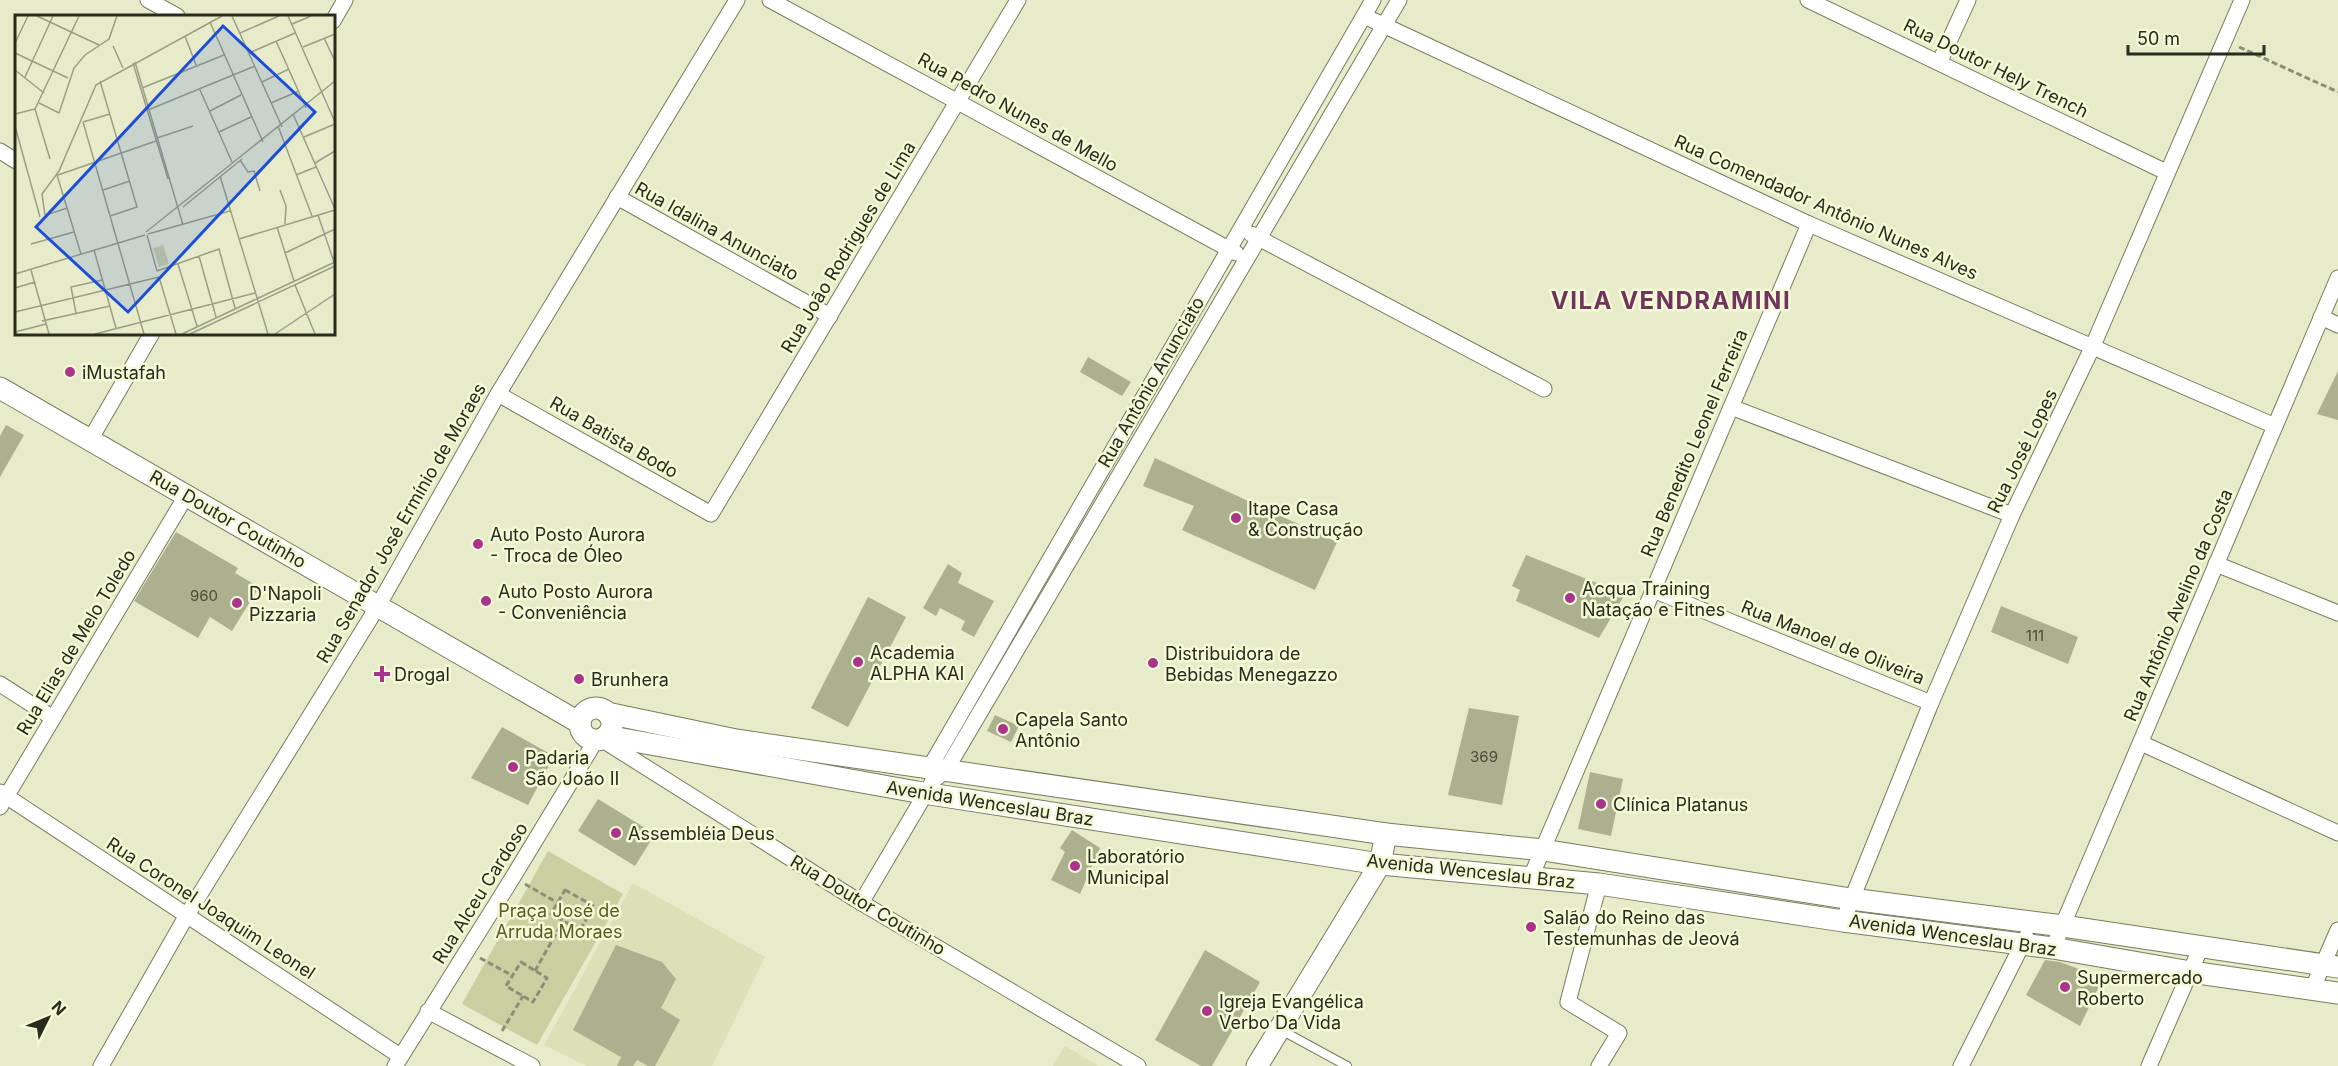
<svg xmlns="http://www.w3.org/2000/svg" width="2338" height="1066" viewBox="0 0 2338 1066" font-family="Inter,sans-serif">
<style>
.built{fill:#dbe0b6}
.green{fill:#c9cf9f}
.building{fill:#acb08f}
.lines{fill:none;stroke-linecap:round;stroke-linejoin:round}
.lane-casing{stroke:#787c5d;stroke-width:10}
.street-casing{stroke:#787c5d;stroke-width:17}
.secondary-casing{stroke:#787c5d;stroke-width:23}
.path{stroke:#8c8f77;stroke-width:3;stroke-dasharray:6 3;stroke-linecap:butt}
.lane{stroke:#fff;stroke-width:8}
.street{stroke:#fff;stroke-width:15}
.secondary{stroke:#fff;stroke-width:21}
.poi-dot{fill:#aa348c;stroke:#f4f9d6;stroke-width:2}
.labels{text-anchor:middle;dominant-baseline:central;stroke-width:5;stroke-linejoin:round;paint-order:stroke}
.number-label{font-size:15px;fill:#4a4c3a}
.street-label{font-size:18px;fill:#292b1e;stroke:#f4f9d6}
.poi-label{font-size:18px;fill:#292b1e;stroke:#f4f9d6;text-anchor:start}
.park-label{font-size:18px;fill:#585d22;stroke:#f4f9d6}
.district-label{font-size:24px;font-weight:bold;letter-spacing:1.5px;fill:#6f355e;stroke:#f4f9d6}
.inset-road{fill:none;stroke:#9b9e85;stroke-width:1.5}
.view{fill:#1d4ed8;fill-opacity:0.15;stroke:#1d4ed8;stroke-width:3}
.inset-edge{fill:none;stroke:#292b1e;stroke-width:3}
</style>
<rect width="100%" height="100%" fill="#e7ebc9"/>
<!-- built -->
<g class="built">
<polygon points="633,883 765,957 712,1066 587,1066 544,1045"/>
<polygon points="1065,1046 1099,1066 1053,1066"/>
</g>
<!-- green -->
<polygon class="green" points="548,851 623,894 537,1045 462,1004"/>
<!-- building -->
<g class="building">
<polygon points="1088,357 1131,382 1122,396 1080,372"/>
<polygon points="2338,371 2338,420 2317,414"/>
<polygon points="6,425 24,435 0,477 0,436"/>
<polygon points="1155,458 1337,542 1315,590 1182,530 1194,506 1143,486"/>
<polygon points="176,532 238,568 235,573 259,587 232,631 210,617 198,638 134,601"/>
<polygon points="1526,555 1625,594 1599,638 1516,601 1520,590 1512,586"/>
<polygon points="948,564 962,573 958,583 994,601 974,637 961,630 965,621 940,608 936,616 923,608"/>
<polygon points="868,597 906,617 848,727 811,708"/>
<polygon points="2001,606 2078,637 2068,664 1991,632"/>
<polygon points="1469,708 1519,716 1502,805 1448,795"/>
<polygon points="995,715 1019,726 1011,742 987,731"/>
<polygon points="502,727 554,756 528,805 471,778"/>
<polygon points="1590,772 1623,779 1611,836 1578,829"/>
<polygon points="598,799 655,834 635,866 578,831"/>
<polygon points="1072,830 1100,848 1080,894 1051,880 1065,852 1060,848"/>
<polygon points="616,945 662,962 676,979 661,1008 680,1020 655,1066 648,1066 637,1060 633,1066 617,1066 621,1057 573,1030"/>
<polygon points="1205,950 1260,982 1212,1066 1201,1066 1155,1040"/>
<polygon points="2045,960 2060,962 2103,978 2080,1026 2026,995"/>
</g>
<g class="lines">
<!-- lane casing -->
<g class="lane-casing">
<polyline id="lane" points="1281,1030 1347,1066"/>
</g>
<!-- street casing -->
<g class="street-casing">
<g id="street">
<polyline points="148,0 177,16"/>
<polyline points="770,0 1236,253"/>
<polyline points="1808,0 2166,172"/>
<polyline points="1364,16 1809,224 2275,426"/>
<polyline points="333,21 345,0"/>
<polyline points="1940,61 1968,0"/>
<polyline points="0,151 16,161"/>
<polyline points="617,197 830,316"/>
<polyline points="1251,234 1544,389"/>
<polyline points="2321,317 2338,325"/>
<polyline points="498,394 711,514 1018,0"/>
<polyline points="1731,407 2012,515"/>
<polyline points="90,440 152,333"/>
<polyline points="2216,564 2338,613"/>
<polyline points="1653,590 1931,703"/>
<polyline points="0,684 53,718"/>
<polyline points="601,739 855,899 1138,1066"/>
<polyline points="2141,743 2338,833"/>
<polyline points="932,775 930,767 1373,0"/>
<polyline points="0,792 400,1056"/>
<polyline points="0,807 186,496"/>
<polyline points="1531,877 1809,224"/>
<polyline points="1599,884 1568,1002 1619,1033 1599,1066"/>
<polyline points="861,903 933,781 946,770 1399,0"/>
<polyline points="1843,921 1931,703 2012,515 2092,348 2242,0"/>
<polyline points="2053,948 2338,278"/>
<polyline points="2312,990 2338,930"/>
<polyline points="428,1011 532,1066"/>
<polyline points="101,1066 187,915 378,606 498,394 737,0"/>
<polyline points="395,1066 513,877 596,740"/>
<polyline points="1961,1066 2026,937"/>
<polyline points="2149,1066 2201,947"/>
</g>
</g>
<!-- secondary casing -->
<g class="secondary-casing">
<g id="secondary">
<polyline points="0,388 580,723"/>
<circle cx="596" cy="724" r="16"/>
<polyline points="607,713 736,740 1386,834 1543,850 1851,899 2063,926 2338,967"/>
<polyline points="606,736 917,792 1380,864 1599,884 1843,921 2053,948 2191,972 2338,993"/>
<polyline points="1257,1066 1380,864 1386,834"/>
</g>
</g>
<!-- path -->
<g class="path">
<polyline points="2239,47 2338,92"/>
<polyline points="525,884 558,903"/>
<polygon points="565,890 594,906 580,930 551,914"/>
<polyline points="480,958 513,976"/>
<polygon points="521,962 547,978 533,1002 506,986"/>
<polyline points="535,971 563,921"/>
<polyline points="502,1031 523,996"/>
</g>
<!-- lane -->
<use href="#lane" class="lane"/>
<!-- street -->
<use href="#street" class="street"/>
<!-- secondary -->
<use href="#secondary" class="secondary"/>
</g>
<!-- markers -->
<g class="poi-dot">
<circle cx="70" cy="372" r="6"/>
<circle cx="1236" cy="518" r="6"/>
<circle cx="478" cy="544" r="6"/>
<circle cx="1570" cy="598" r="6"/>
<circle cx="486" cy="601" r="6"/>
<circle cx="237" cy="603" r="6"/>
<circle cx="858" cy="662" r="6"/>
<circle cx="1153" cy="663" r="6"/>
<path d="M379 665h6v6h6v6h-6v6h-6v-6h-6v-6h6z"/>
<circle cx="579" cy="679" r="6"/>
<circle cx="1003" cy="729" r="6"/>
<circle cx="513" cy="767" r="6"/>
<circle cx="1601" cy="804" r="6"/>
<circle cx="616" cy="833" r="6"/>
<circle cx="1075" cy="866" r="6"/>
<circle cx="1531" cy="927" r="6"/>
<circle cx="2065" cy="987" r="6"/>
<circle cx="1207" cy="1011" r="6"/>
</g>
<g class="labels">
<!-- number labels -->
<g class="number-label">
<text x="204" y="595">960</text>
<text x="2035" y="635">111</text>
<text x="1484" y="756">369</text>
</g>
<!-- street labels -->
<g class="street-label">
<text transform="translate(1996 68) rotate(26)">Rua Doutor Hely Trench</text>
<text transform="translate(1018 112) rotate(29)">Rua Pedro Nunes de Mello</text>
<text transform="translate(1826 207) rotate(24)">Rua Comendador Antônio Nunes Alves</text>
<text transform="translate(717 231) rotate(29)">Rua Idalina Anunciato</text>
<text transform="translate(848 247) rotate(-59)">Rua João Rodrigues de Lima</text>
<text transform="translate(1151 382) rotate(-60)">Rua Antônio Anunciato</text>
<text transform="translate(614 437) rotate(30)">Rua Batista Bodo</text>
<text transform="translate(1694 443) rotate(-67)">Rua Benedito Leonel Ferreira</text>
<text transform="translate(2022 451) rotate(-64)">Rua José Lopes</text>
<text transform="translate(228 519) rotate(30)">Rua Doutor Coutinho</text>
<text transform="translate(401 523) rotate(-60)">Rua Senador José Ermínio de Moraes</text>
<text transform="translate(2178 605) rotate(-67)">Rua Antônio Avelino da Costa</text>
<text transform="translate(76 642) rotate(-59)">Rua Elias de Melo Toledo</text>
<text transform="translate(1833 642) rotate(22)">Rua Manoel de Oliveira</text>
<text transform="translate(990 803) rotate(9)">Avenida Wenceslau Braz</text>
<text transform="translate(1471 871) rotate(6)">Avenida Wenceslau Braz</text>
<text transform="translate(480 893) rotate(-58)">Rua Alceu Cardoso</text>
<text transform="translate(868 905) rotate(31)">Rua Doutor Coutinho</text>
<text transform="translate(211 908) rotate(33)">Rua Coronel Joaquim Leonel</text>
<text transform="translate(1953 935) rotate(8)">Avenida Wenceslau Braz</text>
</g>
<!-- poi labels -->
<g class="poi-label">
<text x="82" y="372">iMustafah</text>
<text x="1248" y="508">Itape Casa<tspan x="1248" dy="21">&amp; Construção</tspan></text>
<text x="490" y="534">Auto Posto Aurora<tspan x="490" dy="21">- Troca de Óleo</tspan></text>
<text x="1582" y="588">Acqua Training<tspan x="1582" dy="21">Natação e Fitnes</tspan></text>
<text x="498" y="591">Auto Posto Aurora<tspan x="498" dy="21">- Conveniência</tspan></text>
<text x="249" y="593">D'Napoli<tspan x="249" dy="21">Pizzaria</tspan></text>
<text x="870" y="652">Academia<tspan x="870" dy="21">ALPHA KAI</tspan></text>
<text x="1165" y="653">Distribuidora de<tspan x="1165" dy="21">Bebidas Menegazzo</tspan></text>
<text x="394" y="674">Drogal</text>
<text x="591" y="679">Brunhera</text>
<text x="1015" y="719">Capela Santo<tspan x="1015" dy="21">Antônio</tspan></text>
<text x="525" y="757">Padaria<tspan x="525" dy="21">São João II</tspan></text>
<text x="1613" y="804">Clínica Platanus</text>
<text x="628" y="833">Assembléia Deus</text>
<text x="1087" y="856">Laboratório<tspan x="1087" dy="21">Municipal</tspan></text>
<text x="1543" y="917">Salão do Reino das<tspan x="1543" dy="21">Testemunhas de Jeová</tspan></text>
<text x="2077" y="977">Supermercado<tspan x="2077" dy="21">Roberto</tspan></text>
<text x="1219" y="1001">Igreja Evangélica<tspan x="1219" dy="21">Verbo Da Vida</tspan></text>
</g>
<!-- park labels -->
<g class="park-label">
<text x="559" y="910">Praça José de<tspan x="559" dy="21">Arruda Moraes</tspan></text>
</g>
<!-- district labels -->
<g class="district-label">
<text x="1671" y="300">VILA VENDRAMINI</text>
</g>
</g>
<!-- overview -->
<g transform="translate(15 15)">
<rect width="320" height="320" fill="#e7ebc9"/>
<path d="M148,230L154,249L144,252L138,233Z" fill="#c9cf9f"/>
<path class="inset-road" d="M22,1L84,30M217,1L267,112M273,1L320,107M195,7L248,127M277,9L296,1M225,18L264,1M170,21L181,50M309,23L320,46M261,26L291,93M0,28L13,1M98,31L108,53M288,32L320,19M0,38L53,63M234,38L280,18M120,47L168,210M118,48L153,164M0,55L29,78M10,62L38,1M85,66L122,192L95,201M247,67L274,54M127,73L209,40M185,75L217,147M24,88L44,98L59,53L70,40L94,24L102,1M256,88L284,76M20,94L64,1M20,94L35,144M133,95L240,51M195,96L226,80M0,99L20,94M278,99L320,194M68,107L129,319M68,107L95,99M0,111L25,202M263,111L297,201M204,117L236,102M289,122L320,109M142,123L178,111M225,145L233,157L239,156L245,176M300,148L320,136M42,160L66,239M43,160L141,126M281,160L301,152M205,161L253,319M88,175L115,166M265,175L271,191L270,209M168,192L227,144M30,200L27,179L44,156L81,70L207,1M31,200L52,193M303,200L319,247M262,212L279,266M131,217L320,66M133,219L215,196M132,220L142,256M224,224L320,195M16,229L59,217M79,235L101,313M270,238L320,214M184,241L201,302M163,249L182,311M16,255L34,319M142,256L204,234L220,293M0,259L130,220M144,262L161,319M280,270L300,319M0,273L20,267M0,297L144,262M61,298L56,272L87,265M27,306L95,291M0,317L31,309M80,319L240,278M167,319L320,247M175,319L320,251M260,319L320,279"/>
<path class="view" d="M208,11L300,97L113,297L21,212Z"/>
<rect width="320" height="320" class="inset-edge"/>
</g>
<!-- north arrow -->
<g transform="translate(48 1018) rotate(47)" stroke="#f4f9d6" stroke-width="4.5" paint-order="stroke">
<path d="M0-4.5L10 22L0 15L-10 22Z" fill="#292b1e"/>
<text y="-9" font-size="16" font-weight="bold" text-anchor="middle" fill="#292b1e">N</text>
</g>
<!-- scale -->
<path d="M2128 45v9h136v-9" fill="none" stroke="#292b1e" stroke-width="3"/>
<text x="2137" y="45" font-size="18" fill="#292b1e" stroke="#f4f9d6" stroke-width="4.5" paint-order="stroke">50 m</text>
</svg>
